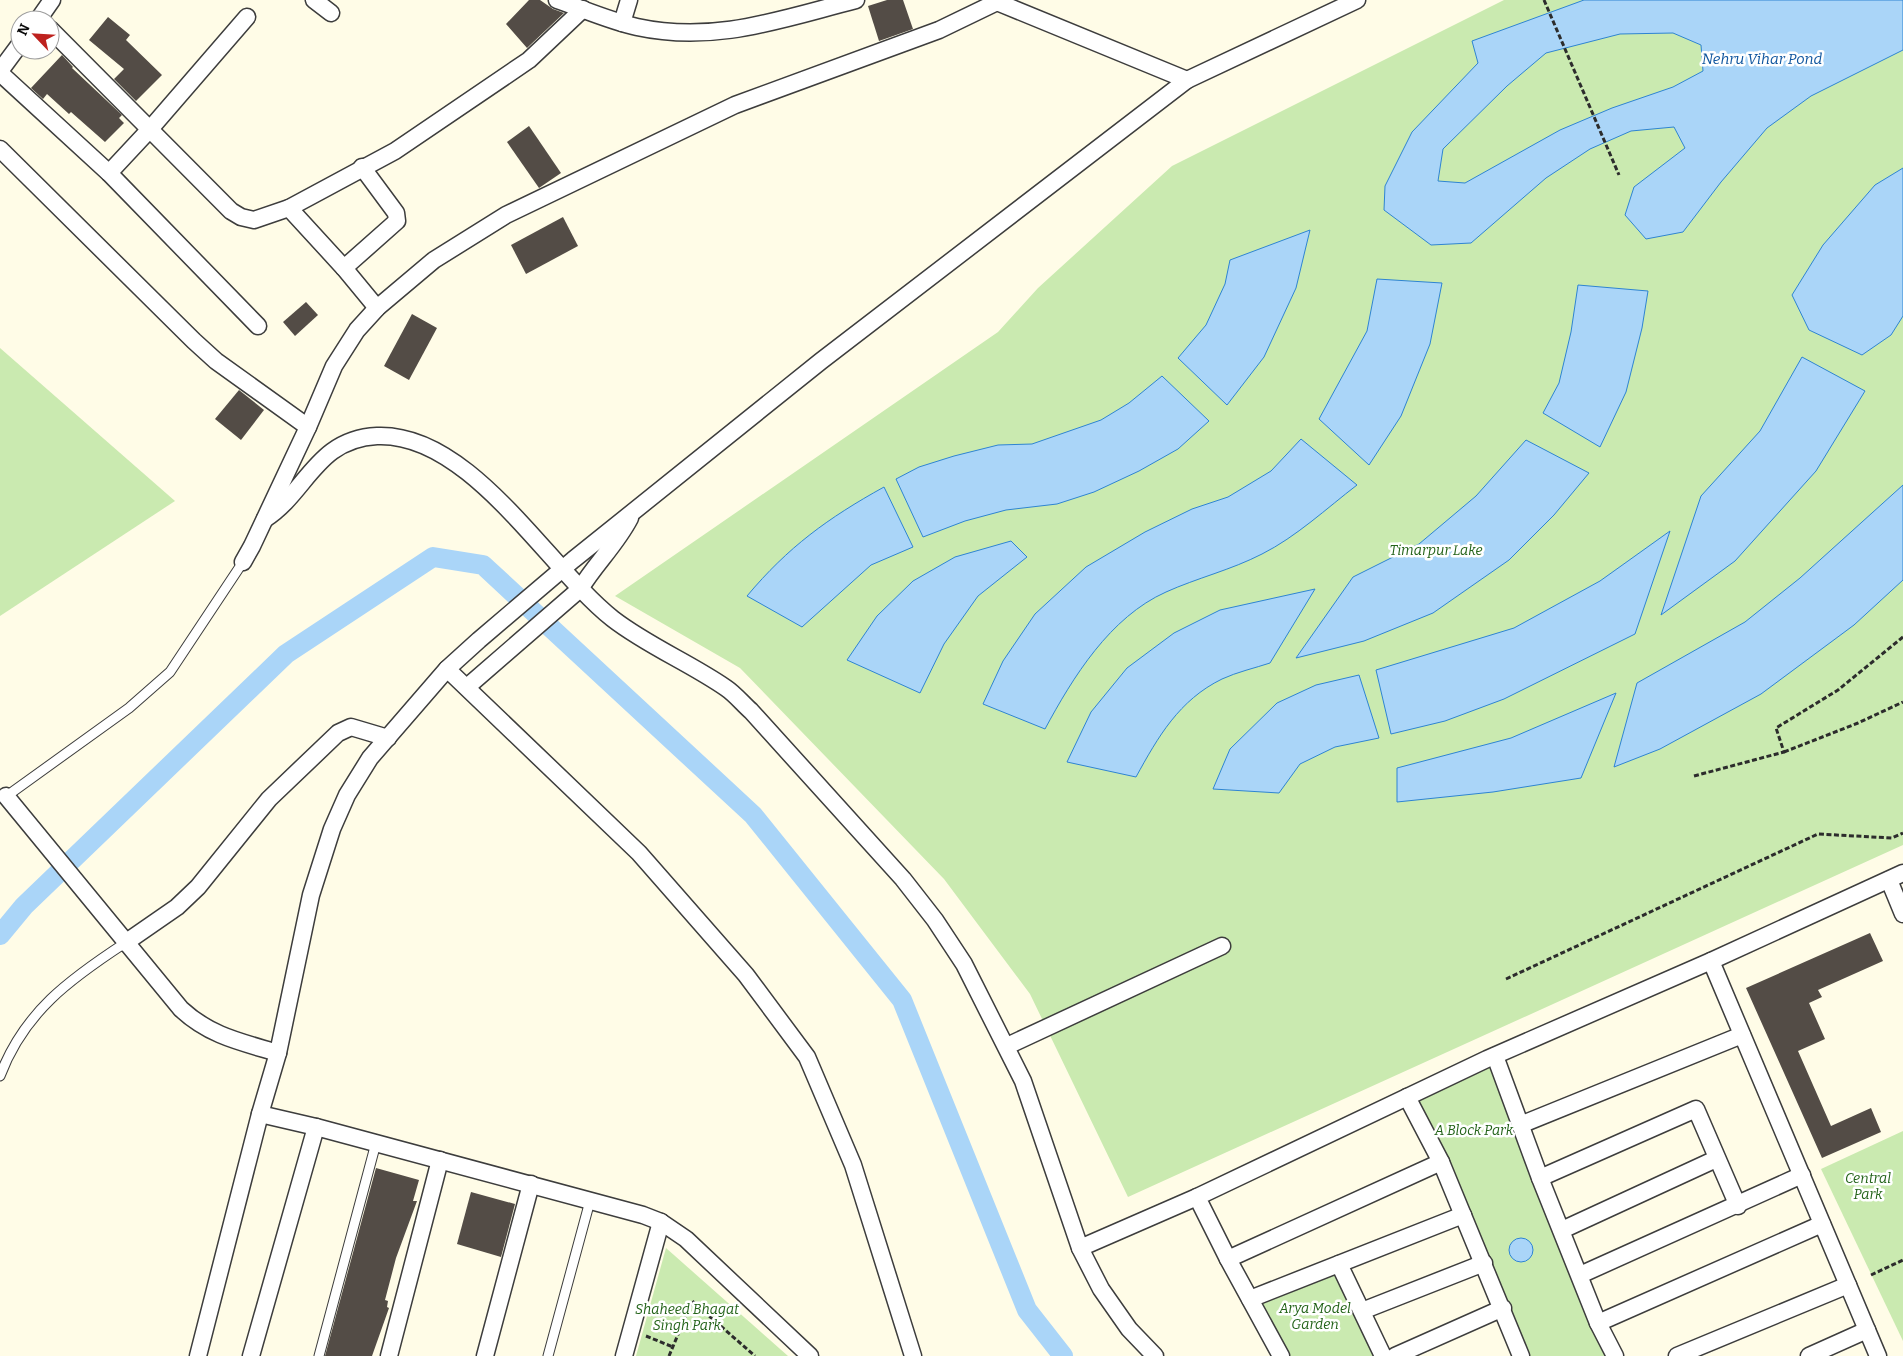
<svg xmlns="http://www.w3.org/2000/svg" width="1903" height="1356" viewBox="0 0 1903 1356" font-family="Bitter,serif">
<style>
.green{fill:#caeab0}
.water{fill:#aad5f8;stroke:#2e84d2;fill-rule:evenodd}
.lines{fill:none;stroke-linecap:round;stroke-linejoin:round}
.canal{stroke:#aad5f8;stroke-width:20}
.building{fill:#534c46}
.service-casing{stroke:#3d3d3d;stroke-width:11}
.minor-casing{stroke:#3d3d3d;stroke-width:19}
.path{stroke:#2c2c2c;stroke-width:3;stroke-dasharray:5 2.5;stroke-linecap:butt}
.service{stroke:#fff;stroke-width:9}
.minor{stroke:#fff;stroke-width:16}
.labels{text-anchor:middle;dominant-baseline:central;stroke-width:5;stroke-linejoin:round;paint-order:stroke}
.park-label{font-size:14px;font-style:italic;fill:#236319;stroke:#fff}
.water-label{font-size:15px;font-style:italic;fill:#10569f;stroke:#fff}
</style>
<rect width="100%" height="100%" fill="#fffce7"/>
<!-- green -->
<g class="green">
<polygon points="1504,0 1903,0 1903,845 1128,1197 1030,994 944,879 740,668 615,596 998,332 1038,288 1172,166"/>
<polygon points="0,348 175,501 0,616"/>
<polygon points="1493,1062 1613,1356 1523,1356 1414,1098"/>
<polygon points="1903,1131 1903,1341 1821,1169"/>
<polygon points="666,1248 788,1356 636,1356"/>
<polygon points="1334,1266 1383,1356 1281,1356 1250,1299"/>
</g>
<!-- water -->
<g class="water">
<path d="M1584,0H1903V50L1811,96L1767,128L1721,182L1683,232L1646,239L1625,215L1634,187L1685,148L1674,127L1631,131L1590,149L1546,178L1471,243L1431,245L1384,210L1385,186L1412,132L1478,63L1472,41ZM1673,33L1701,45L1703,71L1673,87L1612,108L1560,130L1465,183L1438,181L1443,149L1507,86L1546,53L1620,34Z"/>
<polygon points="1903,168 1903,316 1891,335 1862,355 1809,330 1792,295 1823,245 1875,185"/>
<polygon points="1310,230 1296,288 1264,357 1227,405 1178,358 1206,325 1225,284 1230,260"/>
<polygon points="1377,279 1442,283 1430,344 1401,416 1369,465 1319,419 1367,331"/>
<polygon points="1578,285 1648,291 1642,328 1626,392 1600,447 1543,413 1559,383 1571,332"/>
<polygon points="1802,357 1865,391 1816,471 1735,561 1661,615 1701,496 1760,431"/>
<polygon points="1162,376 1209,421 1178,449 1139,471 1094,492 1057,504 1006,510 965,521 923,537 896,479 919,467 954,456 998,445 1032,444 1101,420 1129,403"/>
<path d="M1301,439L1357,485C1327,508 1296,537 1262,554C1231,570 1197,578 1166,592C1110,617 1073,677 1045,729L983,704L1003,661L1035,614L1086,567L1145,532L1192,509L1228,497L1271,471Z"/>
<polygon points="1526,440 1589,473 1554,515 1509,560 1433,613 1364,641 1296,658 1353,577 1419,544 1476,496"/>
<polygon points="1903,485 1903,580 1854,625 1761,694 1660,749 1614,767 1637,683 1745,622 1800,578"/>
<path d="M884,487L913,547L871,565L802,627L747,596C788,547 828,518 884,487Z"/>
<polygon points="1670,531 1635,634 1504,699 1445,721 1391,734 1376,670 1514,628 1600,581"/>
<polygon points="1011,541 1027,557 978,596 944,644 920,693 847,660 877,616 913,581 955,557"/>
<path d="M1315,589L1270,663C1255,668 1237,672 1222,679C1179,700 1158,737 1136,777L1067,762L1091,712L1127,668L1174,633L1220,610Z"/>
<polygon points="1359,675 1379,738 1335,747 1300,764 1279,793 1213,789 1230,749 1277,703 1316,685"/>
<polygon points="1616,693 1581,778 1493,792 1397,802 1397,768 1511,738"/>
<circle cx="1521" cy="1250" r="12"/>
</g>
<g class="lines">
<!-- canal -->
<polyline class="canal" points="0,935 24,906 286,654 433,557 483,565 753,815 902,1000 1027,1310 1063,1356"/>
</g>
<!-- building -->
<g class="building">
<polygon points="529,0 540,0 553,9 564,13 527,48 506,24"/>
<polygon points="887,0 903,0 913,29 879,41 868,6"/>
<polygon points="108,17 130,35 126,40 162,75 136,101 114,79 124,69 89,40"/>
<polygon points="62,55 73,67 72,68 122,115 119,118 124,123 105,142 71,112 69,114 47,94 43,99 31,88"/>
<polygon points="529,126 561,173 539,188 507,142"/>
<polygon points="563,217 578,246 526,274 511,245"/>
<polygon points="306,302 318,315 295,336 283,322"/>
<polygon points="412,314 437,328 409,380 384,366"/>
<polygon points="239,390 264,410 241,440 215,419"/>
<polygon points="1870,933 1883,961 1818,990 1822,997 1809,1003 1825,1039 1798,1051 1831,1126 1871,1108 1881,1132 1822,1158 1746,988"/>
<polygon points="376,1168 419,1180 413,1201 417,1201 396,1258 385,1300 388,1301 387,1307 389,1308 372,1356 325,1356"/>
<polygon points="471,1192 515,1204 501,1257 457,1244"/>
</g>
<g class="lines">
<!-- service casing -->
<g class="service-casing">
<g id="service">
<polyline points="4,798 129,708 170,672 243,562"/>
<path d="M0,1076C24,1012 70,979 125,943"/>
<polyline points="319,1356 376,1143"/>
<polyline points="548,1356 590,1201"/>
</g>
</g>
<!-- minor casing -->
<g class="minor-casing">
<g id="minor">
<polyline points="314,0 331,13"/>
<path d="M557,0C583,9 610,21 637,27C715,44 781,19 856,0"/>
<polyline points="38,20 52,0"/>
<polyline points="622,23 629,0"/>
<polyline points="50,29 231,211 241,217 254,220 289,208 395,151 529,60 583,9"/>
<polyline points="0,71 20,44"/>
<polyline points="0,73 109,173 258,326"/>
<polyline points="0,149 194,341 216,361 308,427"/>
<polyline points="109,173 151,128 247,17"/>
<polyline points="289,208 344,268 377,308"/>
<polyline points="344,268 397,221 396,213 362,167"/>
<path d="M265,519C307,492 316,439 377,436C470,432 547,567 613,619C648,646 690,663 726,688C735,694 743,704 751,711L903,879L935,920L964,964L1023,1081L1080,1248L1101,1289L1129,1329L1155,1356"/>
<polyline points="243,562 252,546 308,427 334,366 357,330 377,308 434,260 506,215 735,105 939,30 997,2 1187,80"/>
<polyline points="447,669 639,853 746,975 807,1057 853,1165 913,1356"/>
<path d="M467,687L580,589C596,563 616,545 630,518"/>
<path d="M6,796L181,1009C210,1036 241,1042 278,1053"/>
<polyline points="1889,880 1903,914"/>
<polyline points="125,943 177,907 198,887 269,799 338,733 351,727 388,738"/>
<polyline points="1711,961 1878,1356"/>
<polyline points="1007,1046 1222,946"/>
<polyline points="1495,1056 1540,1178 1598,1323 1615,1356"/>
<polyline points="1407,1097 1441,1162 1521,1356"/>
<polyline points="260,1114 316,1127 643,1215 661,1222 686,1239 810,1356"/>
<polyline points="1520,1125 1742,1035"/>
<polyline points="1540,1178 1696,1109 1738,1206"/>
<polyline points="1562,1230 1716,1159"/>
<polyline points="1080,1248 1197,1197"/>
<polyline points="1228,1259 1441,1162"/>
<polyline points="1339,1264 1383,1356"/>
<polyline points="1580,1275 1802,1175"/>
<polyline points="1250,1299 1463,1215"/>
<polyline points="1362,1311 1484,1263"/>
<polyline points="1598,1323 1822,1224"/>
<polyline points="198,1356 260,1114 278,1053 311,895 332,829 347,795 370,758 447,669 479,640 573,560 821,361 1187,80 1357,0"/>
<polyline points="251,1356 316,1127"/>
<polyline points="389,1356 440,1160"/>
<polyline points="485,1356 531,1184"/>
<polyline points="624,1356 661,1222"/>
<polyline points="1281,1356 1228,1259 1197,1197 1487,1059 1711,961 1903,873"/>
<polyline points="1395,1356 1503,1308"/>
<polyline points="1677,1356 1848,1285"/>
<polyline points="1809,1356 1867,1330"/>
</g>
</g>
<!-- path -->
<g class="path">
<polyline points="1544,0 1619,175"/>
<polyline points="1784,752 1858,723 1903,702"/>
<polyline points="1694,776 1784,752 1776,728 1838,690 1903,637"/>
<polyline points="1506,979 1818,834 1892,838 1903,833"/>
<polyline points="1871,1275 1903,1260"/>
<polyline points="646,1336 673,1347"/>
<polyline points="669,1356 692,1301 755,1356"/>
</g>
<!-- service -->
<use href="#service" class="service"/>
<!-- minor -->
<use href="#minor" class="minor"/>
</g>
<g class="labels">
<!-- park labels -->
<g class="park-label">
<text x="1436" y="550">Timarpur Lake</text>
<text x="1474" y="1130">A Block Park</text>
<text x="1868" y="1178">Central<tspan x="1868" dy="16">Park</tspan></text>
<text x="1315" y="1308">Arya Model<tspan x="1315" dy="16">Garden</tspan></text>
<text x="687" y="1309">Shaheed Bhagat<tspan x="687" dy="16">Singh Park</tspan></text>
</g>
<!-- water labels -->
<g class="water-label">
<text x="1762" y="59">Nehru Vihar Pond</text>
</g>
</g>
<!-- north arrow -->
<g transform="translate(35 35) rotate(295)"><circle r="24" fill="#ffffff" stroke="#9d9d9d"/>
<path d="M0-4L9 19L0 12L-9 19Z" fill="#be221e"/>
<text y="-8" font-size="14" font-weight="bold" text-anchor="middle" fill="#0a0a0a">N</text>
</g>
</svg>
